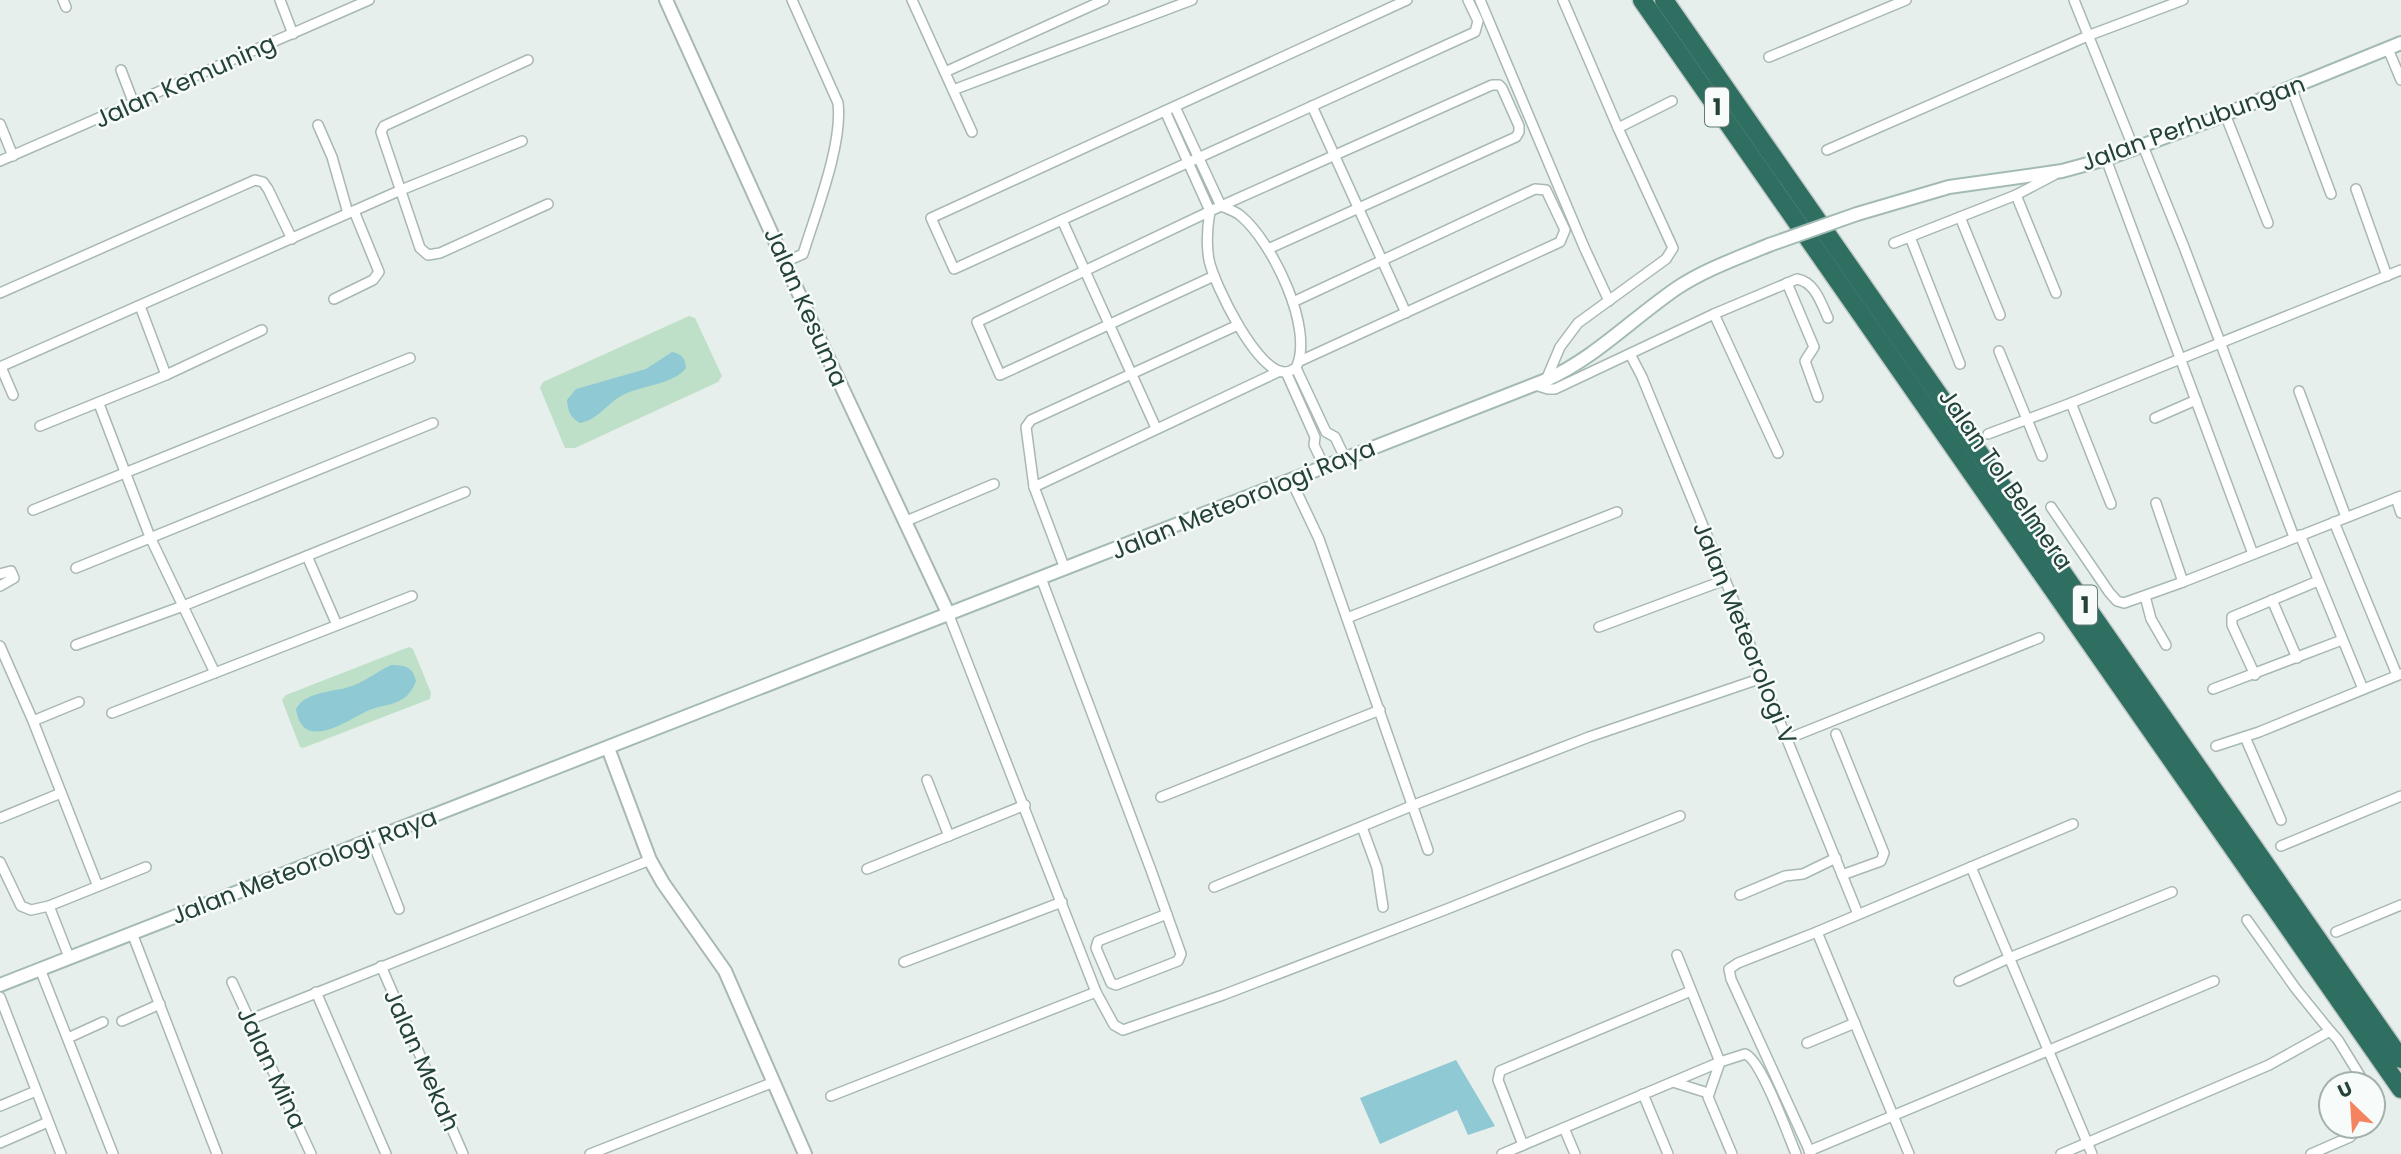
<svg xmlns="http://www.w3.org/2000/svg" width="2401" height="1154" viewBox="0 0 2401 1154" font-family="Poppins,sans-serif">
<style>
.green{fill:#bfe0c8}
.water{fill:#8ec9d4}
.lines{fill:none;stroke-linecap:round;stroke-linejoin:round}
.minor-casing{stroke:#a8b8b2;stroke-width:12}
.tertiary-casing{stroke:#a8b8b2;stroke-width:16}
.secondary-casing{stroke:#a4bbb3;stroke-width:16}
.motorway-casing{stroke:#c2cac8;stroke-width:21}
.minor{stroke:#fff;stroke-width:9}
.tertiary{stroke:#fff;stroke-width:12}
.secondary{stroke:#fff;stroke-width:12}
.motorway{stroke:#2f6f62;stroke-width:18}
.secondary-bridge-casing{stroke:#a4bbb3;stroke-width:16;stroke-linecap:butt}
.secondary-bridge{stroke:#fff;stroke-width:12}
.labels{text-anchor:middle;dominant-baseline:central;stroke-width:5;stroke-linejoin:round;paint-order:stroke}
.shield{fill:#f7fbf9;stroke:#637a73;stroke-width:2}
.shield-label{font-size:23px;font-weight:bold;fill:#24423a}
.street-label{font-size:24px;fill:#24423a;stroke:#f7fbf9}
</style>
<rect width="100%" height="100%" fill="#e6efeb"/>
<!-- green -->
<g class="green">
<polygon points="689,316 695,318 722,376 718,382 575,448 565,448 540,388 543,382"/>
<polygon points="409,647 413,649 431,693 430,699 303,748 300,747 282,700 286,695"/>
</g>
<!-- water -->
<g class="water">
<path d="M672,352C682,354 685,358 686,368C673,385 641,385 621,396C606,405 597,420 580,423C570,417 568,412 567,400L576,389L646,369Z"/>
<path d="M391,665C405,665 413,667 416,681C406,707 389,702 367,711C346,721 303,753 296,709C307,689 338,693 357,684C368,679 379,671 391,665Z"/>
<polygon points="1456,1060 1495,1126 1468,1135 1457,1110 1380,1144 1360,1098"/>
</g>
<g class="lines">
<!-- minor casing -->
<g class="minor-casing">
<g id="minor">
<polyline points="63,0 66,7"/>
<polyline points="280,0 293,34"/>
<polyline points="912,0 972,132"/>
<polyline points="1407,0 931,218 954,269 1475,32 1478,21 1468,0"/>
<polyline points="1480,0 1584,247 1609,301"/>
<polyline points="2074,0 2134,149"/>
<polyline points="2388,49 2401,80"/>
<polyline points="1769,57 1906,0"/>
<polyline points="528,60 384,126 381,132 420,248 428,255 440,253 548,204"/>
<polyline points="121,70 134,104"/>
<polyline points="945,72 1104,0"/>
<polyline points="2291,87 2331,194"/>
<polyline points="953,90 1192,0"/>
<polyline points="1312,106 1406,313"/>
<path d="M1165,111L1210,211C1207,228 1206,243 1209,260C1214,284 1258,375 1286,372C1290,372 1293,369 1296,368C1315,329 1272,242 1241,216C1235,211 1228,209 1221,206L1175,107"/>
<polyline points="2225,114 2268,223"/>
<polyline points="0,124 13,156"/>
<polyline points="318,125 332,157 348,213"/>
<polyline points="1618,128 1672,101"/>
<polyline points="2143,146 2184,247 2294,537"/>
<polyline points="1827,150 2090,35 2183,0"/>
<polyline points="2106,159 2253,554"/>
<polyline points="0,161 369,0"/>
<polyline points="2356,189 2387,276"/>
<polyline points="2016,195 2056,293"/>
<polyline points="1960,217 2000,315"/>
<polyline points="1062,220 1156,428"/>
<polyline points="1910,237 1960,364"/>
<polyline points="1894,243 2016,195 2054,175"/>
<path d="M785,262L803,254C816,212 843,144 838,103L792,0"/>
<polyline points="1214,276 1000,375 977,322 1221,206 1492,85 1499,85 1502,88 1519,126 1519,132 1516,137 1268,249"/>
<polyline points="1787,283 1814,347 1805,361 1818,397"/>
<polyline points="0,293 255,180 263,182 268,189 292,239"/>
<polyline points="334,299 373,280 379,272 354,211"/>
<polyline points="1293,302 1535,189 1546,190 1565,230 1560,242 1300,361"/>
<polyline points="1714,314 1778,453"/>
<polyline points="1999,351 2042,456"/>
<polyline points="1630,354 1642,377 1735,604 1762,678 1858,914"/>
<polyline points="0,367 401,190 522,141"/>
<polyline points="1,367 13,395"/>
<polyline points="1296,368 1326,432 1335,437 1345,458"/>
<polyline points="1286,372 1315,437 1314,445 1324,466"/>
<polyline points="166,375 262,330"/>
<polyline points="1546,380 1560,347 1578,323 1666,259 1673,248 1618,128 1563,0"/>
<path d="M1535,385L1548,389H1555L1714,314L1797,279C1815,282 1821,303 1828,318"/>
<polyline points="2299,391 2346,517"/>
<polyline points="2071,403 2111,504"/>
<polyline points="99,404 150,537 215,673"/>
<polyline points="2155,418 2196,400"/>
<polyline points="40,426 166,375 140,306"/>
<polyline points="1988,434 2071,403 2401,270"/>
<polyline points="1291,480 1319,539 1428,850"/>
<polyline points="1034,487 1280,371"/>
<polyline points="2396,498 2401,513"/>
<polyline points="2156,503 2183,582"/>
<polyline points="2051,507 2109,592 2117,601 2124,603 2183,582 2401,496"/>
<polyline points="33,510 410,358"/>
<polyline points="904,522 994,484"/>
<polyline points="2334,522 2397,675"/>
<polyline points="2300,535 2363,689"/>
<polyline points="307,556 337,625"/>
<polyline points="76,568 433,423"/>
<polyline points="1065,569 1034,487 1026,427 1031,420 1238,325"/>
<polyline points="0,574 11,571 14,578 0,586"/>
<polyline points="1041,578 1151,870 1181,954 1178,961 1116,985 1111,983 1096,948 1098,941 1167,914"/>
<polyline points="2145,596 2151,619 2166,645"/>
<polyline points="2272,600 2297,658"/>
<polyline points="948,613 1096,992 1114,1025 1123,1030 1223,995 1447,909 1680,816"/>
<polyline points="1347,618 1617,512"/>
<polyline points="1599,627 1725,580"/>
<polyline points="76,645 183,606 465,492"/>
<polyline points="0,646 33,721 97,884"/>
<polyline points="2255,675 2232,625 2232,617 2318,581"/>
<polyline points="2213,689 2342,640"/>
<polyline points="112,713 412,596"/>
<polyline points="33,721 79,702"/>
<polyline points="1836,734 1884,853 1881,861 1842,875"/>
<polyline points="2245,737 2281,820"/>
<polyline points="1787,739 2039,638"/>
<polyline points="2216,746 2259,732 2401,674"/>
<polyline points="927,780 949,836"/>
<polyline points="1161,797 1380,710"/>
<polyline points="0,818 61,793"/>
<polyline points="1362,827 1377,868 1383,907"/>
<polyline points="371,838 399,909"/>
<polyline points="2281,846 2401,796"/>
<polyline points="0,862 21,906 31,910 49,906 69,957"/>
<polyline points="1971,867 2092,1154"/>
<polyline points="867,869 1025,805"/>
<polyline points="1214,887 1414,805 1589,737 1762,678"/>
<polyline points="1740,895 1785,876 1803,874 1836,858"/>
<polyline points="49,906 146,867"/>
<polyline points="1817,932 1909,1154"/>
<polyline points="2336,932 2401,905"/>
<polyline points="132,933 217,1154"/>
<polyline points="1677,955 1720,1062"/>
<polyline points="904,962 1062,902"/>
<polyline points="381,966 463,1154"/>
<polyline points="40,969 113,1154"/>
<polyline points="1959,981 2009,958 2172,892"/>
<polyline points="232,982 311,1154"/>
<polyline points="316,992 386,1154"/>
<polyline points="0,997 61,1154"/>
<polyline points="251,1019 650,860"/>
<polyline points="122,1021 160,1004"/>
<polyline points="2330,1031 2338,1040 2365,1084"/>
<polyline points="68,1038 103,1022"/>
<polyline points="1807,1043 1855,1023"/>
<polyline points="1720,1062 1708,1097 1732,1154"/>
<polyline points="1673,1082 1708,1093"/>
<polyline points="1643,1094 1668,1154"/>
<polyline points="831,1096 1096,992"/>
<polyline points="0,1106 36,1091"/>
<polyline points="1564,1128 1575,1154"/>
<polyline points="0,1143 48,1122"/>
<polyline points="1523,1145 1498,1080 1500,1071 1691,991"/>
<polyline points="1809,1151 2214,981"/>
<polyline points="590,1154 774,1082"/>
<path d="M1502,1154L1720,1062L1745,1054C1761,1059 1788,1135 1796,1154"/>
<polyline points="1811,1154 1731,979 1729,969 1738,963 1817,932 2073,824"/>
<polyline points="2061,1154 2269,1065 2330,1031 2296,989 2247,920"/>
<polyline points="2311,1154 2350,1137 2361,1126"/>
</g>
</g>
<!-- tertiary casing -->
<g class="tertiary-casing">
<g id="tertiary">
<polyline points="666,0 823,347 948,613"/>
<polyline points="608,748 650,860 663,883 725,971 805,1154"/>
</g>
</g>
<!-- secondary casing -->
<g class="secondary-casing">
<g id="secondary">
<polyline points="1857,214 1949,187 2062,171 2106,159 2211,120 2401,43"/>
<path d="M0,985L1546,380C1595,358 1633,318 1677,288C1706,269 1738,258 1769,245"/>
</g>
</g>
<!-- motorway casing -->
<g class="motorway-casing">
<g id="motorway">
<polyline points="1642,0 2401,1089"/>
<polyline points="1664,0 2401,1059"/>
</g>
</g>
<!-- minor -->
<use href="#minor" class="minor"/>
<!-- tertiary -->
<use href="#tertiary" class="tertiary"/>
<!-- secondary -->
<use href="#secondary" class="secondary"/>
<!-- motorway -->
<use href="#motorway" class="motorway"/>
<!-- secondary-bridge casing -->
<g class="secondary-bridge-casing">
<polyline id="secondary-bridge" points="1769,245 1857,214"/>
</g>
<!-- secondary-bridge -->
<use href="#secondary-bridge" class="secondary-bridge"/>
</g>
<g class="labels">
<!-- shield labels -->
<g class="shield">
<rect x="1705" y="87.5" width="24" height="39" rx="5"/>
<rect x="2073" y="585.5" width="24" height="39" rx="5"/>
</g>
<g class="shield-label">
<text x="1717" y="107">1</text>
<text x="2085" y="605">1</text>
</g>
<!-- street labels -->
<g class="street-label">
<text transform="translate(185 81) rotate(-24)">Jalan Kemuning</text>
<text transform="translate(2193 123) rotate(-20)">Jalan Perhubungan</text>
<text transform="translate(806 307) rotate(66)">Jalan Kesuma</text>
<text transform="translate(2006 479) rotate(55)">Jalan Tol Belmera</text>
<text transform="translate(1243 499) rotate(-22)">Jalan Meteorologi Raya</text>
<text transform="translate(1745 633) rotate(68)">Jalan Meteorologi V</text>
<text transform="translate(304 866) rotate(-21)">Jalan Meteorologi Raya</text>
<text transform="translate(422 1060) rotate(66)">Jalan Mekah</text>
<text transform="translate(272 1068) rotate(65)">Jalan Mina</text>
</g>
</g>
<!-- north arrow -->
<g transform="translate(2352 1105) rotate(335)"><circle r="33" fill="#f7fbf9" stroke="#a3b1ad" stroke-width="2"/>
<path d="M0-5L12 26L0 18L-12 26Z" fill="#f4845f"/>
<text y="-10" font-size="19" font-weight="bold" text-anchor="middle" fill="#24423a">U</text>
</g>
</svg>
